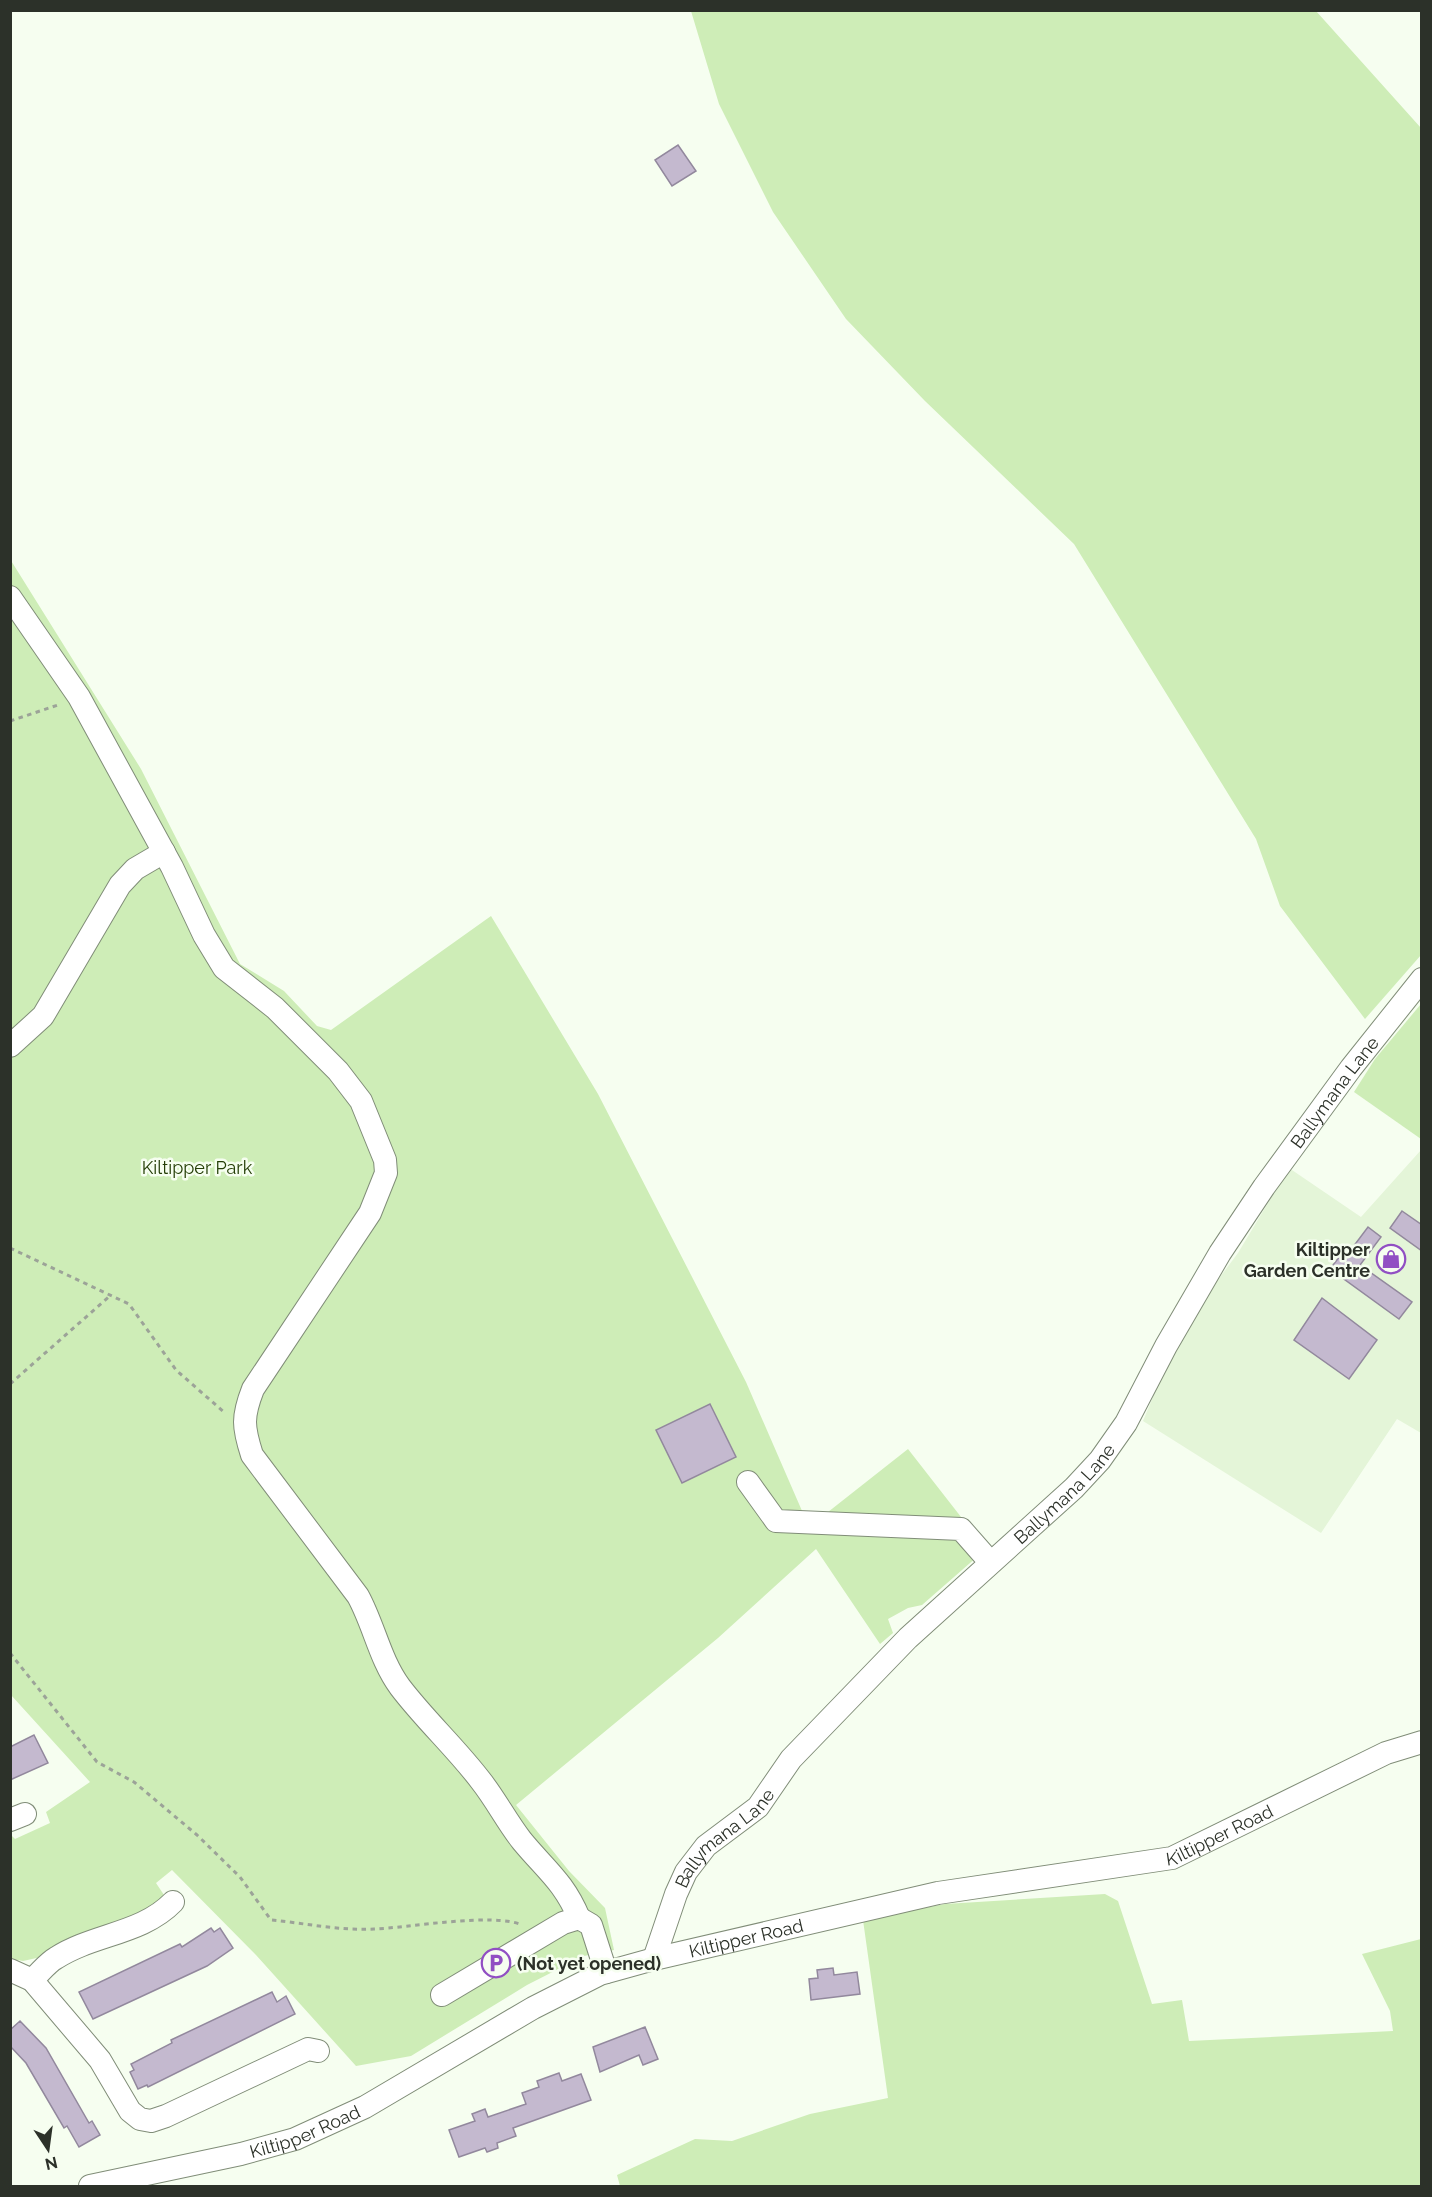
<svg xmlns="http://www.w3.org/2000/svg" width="1432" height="2197" viewBox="0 0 1432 2197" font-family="Raleway,sans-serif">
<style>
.built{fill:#e4f5d8}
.green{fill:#ceedb7}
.building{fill:#c4b9cf;stroke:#92889d;stroke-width:1.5}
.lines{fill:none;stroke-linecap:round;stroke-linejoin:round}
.minor-casing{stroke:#808d78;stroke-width:24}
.path{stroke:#9ca398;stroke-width:3;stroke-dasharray:4.5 4.5;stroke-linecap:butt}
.minor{stroke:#fff;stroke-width:22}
.labels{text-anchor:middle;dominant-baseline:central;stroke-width:5;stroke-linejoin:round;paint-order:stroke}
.street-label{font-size:18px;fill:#2c3129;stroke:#f6fef0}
.park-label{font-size:18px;fill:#243e06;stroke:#f6fef0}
.poi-label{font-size:18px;font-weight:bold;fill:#2c3129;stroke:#f6fef0;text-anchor:end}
</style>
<rect width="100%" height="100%" fill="#f6fef0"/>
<!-- built -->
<polygon class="built" points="1421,1150 1421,1433 1397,1419 1321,1533 1143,1421 1173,1349 1208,1293 1238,1253 1289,1168 1361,1217"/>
<!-- green -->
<g class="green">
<polygon points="691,11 1316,11 1421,128 1421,955 1365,1019 1280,906 1256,839 1074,544 925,401 846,319 773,212 719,104"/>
<polygon points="10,559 141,769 240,964 284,991 317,1026 331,1030 491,916 598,1094 746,1382 809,1527 908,1449 986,1549 922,1605 908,1608 888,1619 893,1633 880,1644 816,1549 718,1638 516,1805 569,1871 605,1908 614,1950 584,1956 527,1985 411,2056 356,2066 256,1955 172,1870 156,1883 166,1898 152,1910 41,1957 23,1961 11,1959 11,1835 15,1839 50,1823 46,1812 90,1782 11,1695"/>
<polygon points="1421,1004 1421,1139 1354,1092 1375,1059"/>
<polygon points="1105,1894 1118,1901 1152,2004 1182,2000 1189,2041 1393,2031 1390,2011 1362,1954 1421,1939 1421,2186 620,2186 617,2175 695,2139 732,2141 810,2114 888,2098 863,1920 945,1904"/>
</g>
<!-- building -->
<g class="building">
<polygon points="678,145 696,171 672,186 655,160"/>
<polygon points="1402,1211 1422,1225 1422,1251 1390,1228"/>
<polygon points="1368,1227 1381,1237 1360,1265 1412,1302 1399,1319 1330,1269 1343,1252 1347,1255"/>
<polygon points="1322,1298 1377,1340 1349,1379 1294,1340"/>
<polygon points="710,1404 736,1457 682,1483 656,1430"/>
<polygon points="34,1735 48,1763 10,1780 10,1747"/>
<polygon points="211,1928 214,1932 220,1928 233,1948 207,1966 93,2019 79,1992 180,1944 182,1947"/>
<polygon points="833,1968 834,1975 857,1972 860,1994 811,2000 809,1979 818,1978 817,1970"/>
<polygon points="272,1992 277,2002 286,1996 295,2014 148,2087 147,2085 138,2089 130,2072 134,2070 131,2064 172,2043 171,2040"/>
<polygon points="20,2021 46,2048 89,2123 92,2121 100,2135 79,2147 67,2126 64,2128 26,2063 10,2046 10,2030"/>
<polygon points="645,2027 658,2059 643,2065 639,2055 600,2072 593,2047"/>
<polygon points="559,2073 562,2081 581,2074 591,2100 513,2128 516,2136 497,2143 498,2148 487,2152 485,2148 459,2157 449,2130 475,2121 472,2114 485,2109 488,2117 526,2104 522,2093 539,2087 537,2081"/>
</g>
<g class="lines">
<!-- minor casing -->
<g class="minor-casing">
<g id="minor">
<path d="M10,597L79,697L172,867L204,935L224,968L275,1008L338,1071L361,1101L385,1160L386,1173L370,1213L253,1389C242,1417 243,1427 252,1455L358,1596C374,1625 380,1660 400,1687C425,1720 456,1748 481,1781C496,1800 507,1822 522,1841C546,1870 564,1882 579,1918"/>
<polyline points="10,1046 43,1016 120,885 135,869 164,852"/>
<polyline points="748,1482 776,1521 961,1529 990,1562"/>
<polyline points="10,1820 25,1814"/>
<path id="s1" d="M654,1959L676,1894L686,1872L706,1846L758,1807L791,1759L908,1638L1074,1488L1100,1460L1126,1423L1166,1346L1220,1253L1264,1187L1351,1068L1422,979"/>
<polyline points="10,1970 32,1980 100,2060 130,2111 140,2119 151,2121 166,2116 308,2049 318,2051"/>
<path d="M32,1980C40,1973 47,1963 56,1958C93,1934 142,1934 173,1902"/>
<polyline points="442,1995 563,1923 579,1918 591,1925 606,1972"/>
<path id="s2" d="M90,2186L241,2154L295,2139L365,2107L533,2008L600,1974L654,1959L938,1893L1172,1858L1386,1753L1422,1742"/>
</g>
</g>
<!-- path -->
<g class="path">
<polyline points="10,721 61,704"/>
<polyline points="10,1248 129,1304 176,1370 225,1413"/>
<polyline points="10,1384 111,1295"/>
<path d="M10,1653L97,1762L134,1782L197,1835L240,1877L271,1920C304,1923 341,1931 374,1929C407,1928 494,1912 522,1925"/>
</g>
<!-- minor -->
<use href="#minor" class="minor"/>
</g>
<!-- icons -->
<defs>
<g id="shop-ring" transform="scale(1.5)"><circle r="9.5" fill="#f6fef0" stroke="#914fc3" stroke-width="1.5"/><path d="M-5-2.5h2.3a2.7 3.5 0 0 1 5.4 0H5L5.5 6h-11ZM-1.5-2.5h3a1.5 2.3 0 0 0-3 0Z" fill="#914fc3"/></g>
<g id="parking-ring" transform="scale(1.5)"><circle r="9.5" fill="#f6fef0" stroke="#914fc3" stroke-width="1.5"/><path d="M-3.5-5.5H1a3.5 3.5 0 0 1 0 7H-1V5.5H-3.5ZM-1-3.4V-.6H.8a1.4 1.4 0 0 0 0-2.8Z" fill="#914fc3"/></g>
</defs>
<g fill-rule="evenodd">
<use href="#shop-ring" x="1391" y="1259"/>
<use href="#parking-ring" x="496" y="1963"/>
</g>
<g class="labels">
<!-- street labels -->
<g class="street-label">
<text stroke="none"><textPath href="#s1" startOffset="1116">Ballymana Lane</textPath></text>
<text stroke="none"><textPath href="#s1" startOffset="630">Ballymana Lane</textPath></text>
<text stroke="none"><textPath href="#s2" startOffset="1194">Kiltipper Road</textPath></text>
<text stroke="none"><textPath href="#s1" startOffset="144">Ballymana Lane</textPath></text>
<text stroke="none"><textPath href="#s2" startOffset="708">Kiltipper Road</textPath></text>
<text stroke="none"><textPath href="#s2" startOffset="222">Kiltipper Road</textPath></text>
</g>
<!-- park labels -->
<g class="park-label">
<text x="197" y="1167">Kiltipper Park</text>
</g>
<!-- poi labels -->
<g class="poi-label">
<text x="1370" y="1249">Kiltipper<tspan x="1370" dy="21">Garden Centre</tspan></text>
<text x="517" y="1963" text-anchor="start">(Not yet opened)</text>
</g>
</g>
<!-- border -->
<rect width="1432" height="2197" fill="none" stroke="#2c3129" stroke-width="24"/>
<!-- north arrow -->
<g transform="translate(48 2149) rotate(167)" stroke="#f6fef0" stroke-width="4.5" paint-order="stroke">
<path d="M0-4.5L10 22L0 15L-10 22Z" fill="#2c3129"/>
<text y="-9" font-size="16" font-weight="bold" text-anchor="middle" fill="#2c3129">N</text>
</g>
</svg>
